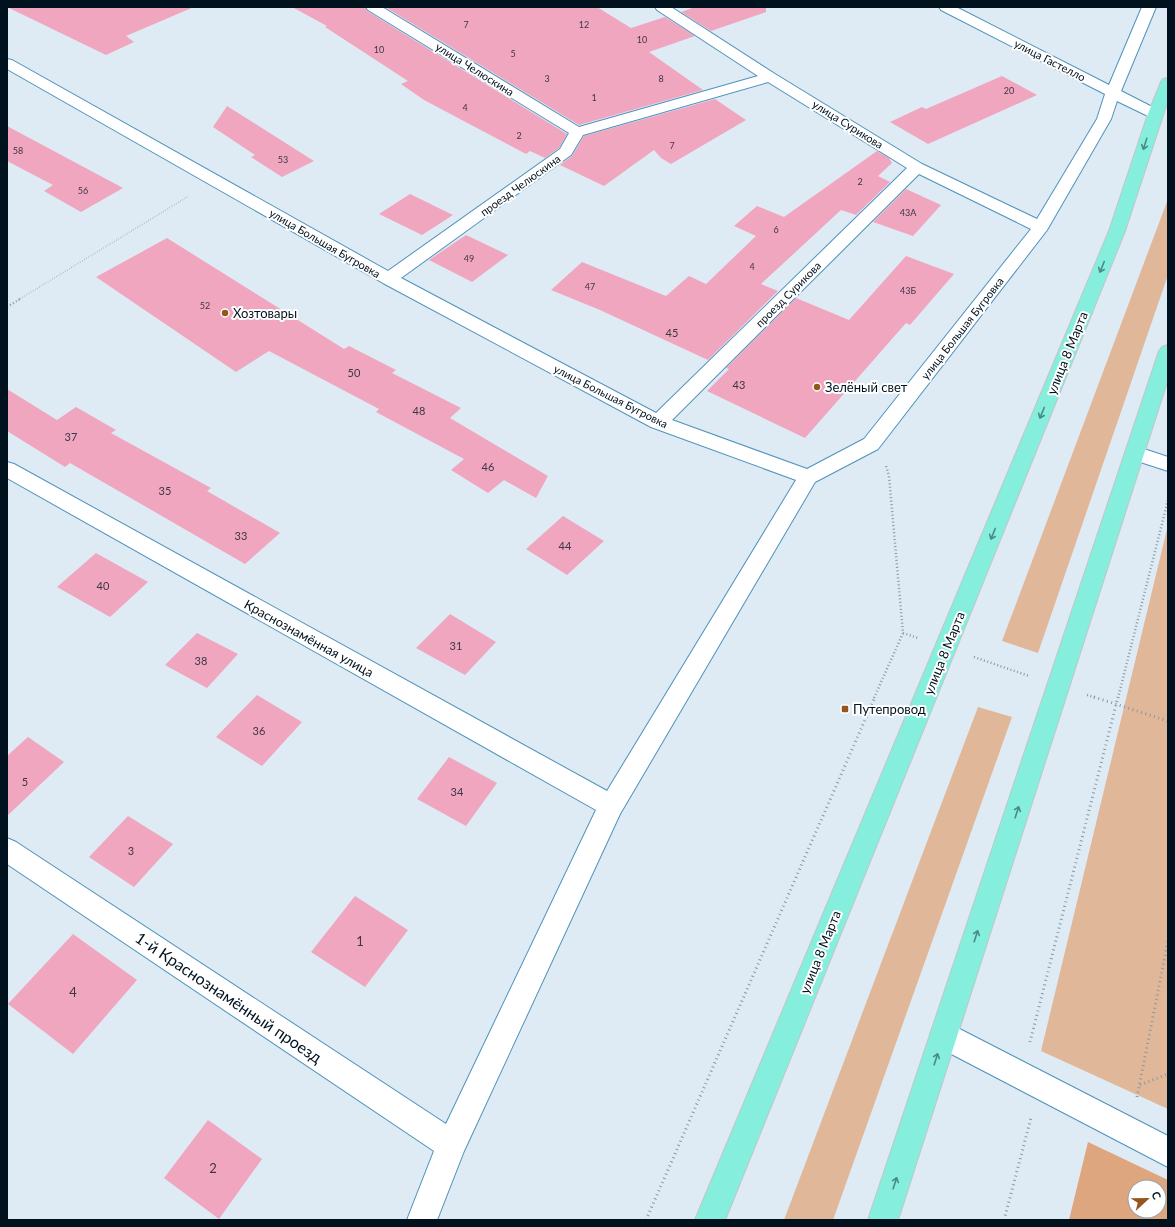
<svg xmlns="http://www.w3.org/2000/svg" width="1175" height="1227" viewBox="0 0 1175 1227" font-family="Lato,sans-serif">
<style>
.green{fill:#e1b799}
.forest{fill:#dda67e;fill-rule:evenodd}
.building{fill:#f1a6bf}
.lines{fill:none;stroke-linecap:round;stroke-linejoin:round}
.service-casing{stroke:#4e92bd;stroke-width:2}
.minor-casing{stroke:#4e92bd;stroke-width:2}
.primary-casing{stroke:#c2c6c9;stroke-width:2}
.path-far2{stroke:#8a99a3;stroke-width:1.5;stroke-dasharray:0.5 2;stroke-linecap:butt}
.path-far1{stroke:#8a99a3;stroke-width:2.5;stroke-dasharray:1 2.5;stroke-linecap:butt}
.path{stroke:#8a99a3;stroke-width:3;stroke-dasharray:1 3.5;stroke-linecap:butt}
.service{fill:#fff;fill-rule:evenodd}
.minor{fill:#fff;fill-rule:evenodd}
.primary{fill:#85eedc;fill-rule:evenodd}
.oneway{stroke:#498b86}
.poi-dot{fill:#95561e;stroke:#fff;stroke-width:1.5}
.labels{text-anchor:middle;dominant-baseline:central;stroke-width:4;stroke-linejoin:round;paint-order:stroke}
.far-number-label{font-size:9px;fill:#3c3746}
.far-street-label{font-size:11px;fill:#00121e;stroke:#fff}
.number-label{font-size:11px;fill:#3c3746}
.poi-label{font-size:13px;fill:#00121e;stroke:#fff;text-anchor:start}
.street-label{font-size:13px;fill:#00121e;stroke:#fff}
.near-number-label{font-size:13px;fill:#3c3746}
.near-street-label{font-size:16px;fill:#00121e;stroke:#fff}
</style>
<rect width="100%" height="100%" fill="#deebf4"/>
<!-- green -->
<g class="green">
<polygon points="1168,199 1168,275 1038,653 1002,641"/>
<polygon points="1168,525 1168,1109 1041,1051"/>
<polygon points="978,707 1012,717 833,1220 784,1220"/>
</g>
<!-- forest -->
<path class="forest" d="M1088,1142L1168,1180V1220H1069ZM1135,1187H1159V1211H1135Z"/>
<!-- building -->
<g class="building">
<polygon points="7,7 194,7 126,36 134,42 106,55"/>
<polygon points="292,7 365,7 367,11 567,134 559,148 545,158 530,151 526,154 424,100 401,84 408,81 325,27 327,26"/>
<polygon points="385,7 597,7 631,28 665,17 695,36 649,52 703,90 579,125"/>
<polygon points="695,7 766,7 766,12 711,31 681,12"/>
<polygon points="1002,76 1037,95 928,144 890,122 922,107 926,109"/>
<polygon points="715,99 746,120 671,164 661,158 654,150 604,186 560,165 572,156 584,136"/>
<polygon points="227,106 314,161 282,177 251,157 255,155 213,127"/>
<polygon points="7,126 123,188 81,212 44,191 53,185 7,161"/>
<polygon points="877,151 889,158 892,163 878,176 890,182 856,215 841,210 761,284 778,291 708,360 600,310 551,290 582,262 666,296 689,276 706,284 756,236 734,226 757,206 784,217"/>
<polygon points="906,189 941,205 913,236 873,222"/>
<polygon points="410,194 453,215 422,235 379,214"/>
<polygon points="466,235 508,255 472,282 429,260"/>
<polygon points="167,238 344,349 349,346 396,370 392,373 461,408 450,418 548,476 536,498 504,480 488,493 451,470 464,459 376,412 379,409 269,351 236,372 96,277"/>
<polygon points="906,256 954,274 910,325 906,323 805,438 707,391 729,369 726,368 796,298 849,320"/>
<polygon points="7,389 57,420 76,407 116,430 111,433 211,488 207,491 280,533 245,564 70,463 65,467 7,431"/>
<polygon points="563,516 604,541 567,575 526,549"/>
<polygon points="96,553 148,582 110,617 57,587"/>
<polygon points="450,614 496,642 465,675 416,648"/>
<polygon points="197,633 238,654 207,688 165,665"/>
<polygon points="257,695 302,722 262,766 216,737"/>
<polygon points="28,737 64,762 7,816 7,756"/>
<polygon points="449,757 497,783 466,826 417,799"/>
<polygon points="128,816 173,844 134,887 89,857"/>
<polygon points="355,896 408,930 365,987 311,952"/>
<polygon points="73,934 137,980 73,1054 8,1004"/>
<polygon points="208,1120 262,1159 219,1219 164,1178"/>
</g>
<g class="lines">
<!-- service casing -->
<g class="service-casing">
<polygon id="service" points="944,1021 1168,1136 1168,1167 934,1045 930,1035 934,1025"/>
</g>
<!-- minor casing -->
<g class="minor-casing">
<g id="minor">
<path d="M366,7H382L579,127L758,76L657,10L655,7H671L775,74L922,164L1037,219L1097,119L1105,94L941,10L939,7H956L1109,85L1142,7H1156L1121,91L1160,111L1162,114L1160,117L1155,118L1150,117L1117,101L1111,119L1047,230L878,449L815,482L620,814L464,1151L437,1220H407L434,1151L7,864V838L16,842L446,1124L596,810L7,478V462L14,464L607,791L796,480L651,427L383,283L7,69V59L12,60L388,271L560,149L569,133L368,10ZM768,82L907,168L656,413L401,278L571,155L583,135ZM919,174L1031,229L864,439L807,469L672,420Z"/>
<polygon points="1135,446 1168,457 1168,471 1128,458 1125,453 1128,448"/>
</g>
</g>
<!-- primary casing -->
<g class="primary-casing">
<g id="primary">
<polygon points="1168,78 1168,100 1125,231 725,1220 695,1220 1109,231 1148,114 1161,82 1163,79"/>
<polygon points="1168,345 1168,379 898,1220 868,1220 1159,351 1162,347"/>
</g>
</g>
<!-- path-far2 -->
<polyline class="path-far2" points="18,300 189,196"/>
<!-- path-far1 -->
<g class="path-far1">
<polyline points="7,307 20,299"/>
<polyline points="903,633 918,638"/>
<polyline points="974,657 1029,676"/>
<polyline points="1087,695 1097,698"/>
<polyline points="874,698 903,633 889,476 886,466"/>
<polyline points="1118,698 1168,500"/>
</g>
<!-- path -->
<g class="path">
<polyline points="1094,697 1168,721"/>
<polyline points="1030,1042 1118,697"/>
<polyline points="1140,1085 1168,1074"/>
<polyline points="1137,1097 1168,941"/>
<polyline points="646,1220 875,697"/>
<polyline points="1004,1220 1031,1118"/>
</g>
<!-- service -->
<use href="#service" class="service"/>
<!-- minor -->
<use href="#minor" class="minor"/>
<!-- primary -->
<use href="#primary" class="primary"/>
</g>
<!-- one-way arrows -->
<defs><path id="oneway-shaft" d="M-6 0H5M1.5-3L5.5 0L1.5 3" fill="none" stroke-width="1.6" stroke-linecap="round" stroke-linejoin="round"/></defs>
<g class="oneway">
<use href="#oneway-shaft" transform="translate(1145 144) rotate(108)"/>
<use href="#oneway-shaft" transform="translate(1102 267) rotate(112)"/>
<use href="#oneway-shaft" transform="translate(1042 413) rotate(112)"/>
<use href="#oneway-shaft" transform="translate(993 534) rotate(112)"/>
<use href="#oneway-shaft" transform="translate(1017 812) rotate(-72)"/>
<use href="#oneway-shaft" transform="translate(976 936) rotate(-72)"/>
<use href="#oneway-shaft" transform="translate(936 1059) rotate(-72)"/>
<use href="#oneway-shaft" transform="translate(895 1183) rotate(-72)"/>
</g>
<!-- markers -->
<g class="poi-dot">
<circle cx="225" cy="313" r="4"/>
<circle cx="817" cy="387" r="4"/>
<rect x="841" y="705" width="8" height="8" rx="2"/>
</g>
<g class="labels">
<!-- far-number labels -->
<g class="far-number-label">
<text x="466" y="24">7</text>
<text x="584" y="24">12</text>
<text x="642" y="39">10</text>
<text x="379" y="49">10</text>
<text x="513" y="53">5</text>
<text x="547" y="78">3</text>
<text x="661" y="78">8</text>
<text x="1009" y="90">20</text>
<text x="594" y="97">1</text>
<text x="465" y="107">4</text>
<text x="519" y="135">2</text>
<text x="672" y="145">7</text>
<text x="18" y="150">58</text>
<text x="283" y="159">53</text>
<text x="860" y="181">2</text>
<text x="83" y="190">56</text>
<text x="908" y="212">43А</text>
<text x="776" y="229">6</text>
<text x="469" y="258">49</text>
<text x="752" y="266">4</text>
<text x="590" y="286">47</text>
<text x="908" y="290">43Б</text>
<text x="205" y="305">52</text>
</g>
<!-- far-street labels -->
<g class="far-street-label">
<text transform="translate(1050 60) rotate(27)">улица Гастелло</text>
<text transform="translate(475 69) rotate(32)">улица Челюскина</text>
<text transform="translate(848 124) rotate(32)">улица Сурикова</text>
<text transform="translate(520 185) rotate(-36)">проезд Челюскина</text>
<text transform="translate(325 243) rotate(30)">улица Большая Бугровка</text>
<text transform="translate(788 294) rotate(-45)">проезд Сурикова</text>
<text transform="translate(962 328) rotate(-52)">улица Большая Бугровка</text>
<text transform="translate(611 396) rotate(27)">улица Большая Бугровка</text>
</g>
<!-- number labels -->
<g class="number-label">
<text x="672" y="332">45</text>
<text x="354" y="372">50</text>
<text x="739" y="384">43</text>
<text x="419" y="410">48</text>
<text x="71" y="436">37</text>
<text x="488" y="466">46</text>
<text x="165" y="490">35</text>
<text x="241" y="535">33</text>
<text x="565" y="545">44</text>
<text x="103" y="585">40</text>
<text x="456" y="645">31</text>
<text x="201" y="660">38</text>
<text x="259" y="730">36</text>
<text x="25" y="781">5</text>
<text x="457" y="791">34</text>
<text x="131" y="850">3</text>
</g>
<!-- poi labels -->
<g class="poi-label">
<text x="233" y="313">Хозтовары</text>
<text x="825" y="387">Зелёный свет</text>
<text x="853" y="709">Путепровод</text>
</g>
<!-- street labels -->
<g class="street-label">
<text transform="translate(1067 353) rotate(-68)">улица 8 Марта</text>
<text transform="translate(309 638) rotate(29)">Краснознамённая улица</text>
<text transform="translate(944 653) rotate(-68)">улица 8 Марта</text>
<text transform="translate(820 952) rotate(-68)">улица 8 Марта</text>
</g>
<!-- near-number labels -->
<g class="near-number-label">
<text x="360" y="941">1</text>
<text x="73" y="992">4</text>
<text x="213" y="1168">2</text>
</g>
<!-- near-street labels -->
<g class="near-street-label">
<text transform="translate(229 997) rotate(34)">1-й Краснознамённый проезд</text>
</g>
</g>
<!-- border -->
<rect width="1175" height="1227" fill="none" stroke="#00121e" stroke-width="16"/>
<!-- north arrow -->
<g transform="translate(1147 1199) rotate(68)"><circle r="19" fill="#ffffff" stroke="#99a0a5"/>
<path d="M0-3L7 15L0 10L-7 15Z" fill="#95561e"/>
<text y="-6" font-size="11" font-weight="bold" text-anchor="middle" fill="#00121e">С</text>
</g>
</svg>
